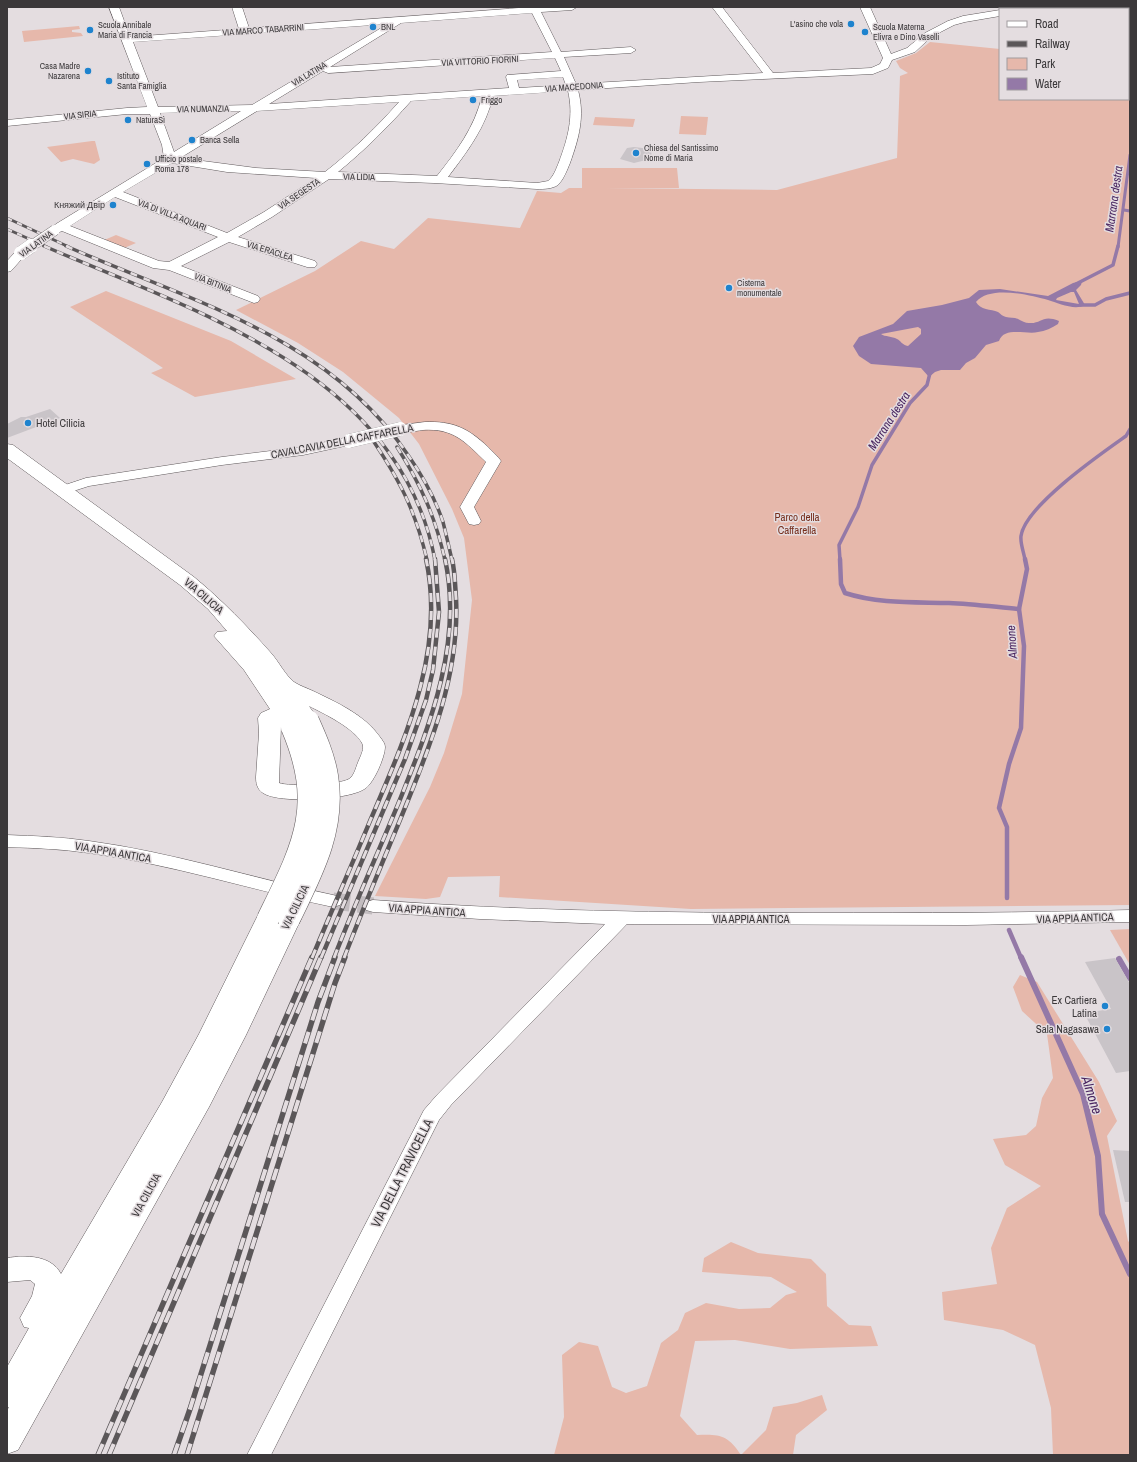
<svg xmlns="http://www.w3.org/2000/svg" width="1137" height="1462" viewBox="0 0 1137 1462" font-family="'Archivo Narrow',sans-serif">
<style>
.green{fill:#e6b8ab}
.water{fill:#9479a7;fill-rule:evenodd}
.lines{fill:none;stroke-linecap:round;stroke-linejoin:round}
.stream-far3{stroke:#9479a7;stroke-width:3}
.stream-far2{stroke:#9479a7;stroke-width:3.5}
.stream-far1{stroke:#9479a7;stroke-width:4.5}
.stream{stroke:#9479a7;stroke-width:6}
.building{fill:#c9c4c8}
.minor-tunnel{stroke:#c2bcbf;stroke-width:17;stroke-dasharray:17 8;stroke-linecap:butt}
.minor-casing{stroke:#605a5c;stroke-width:1}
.major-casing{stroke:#605a5c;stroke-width:1}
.minor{fill:#fff;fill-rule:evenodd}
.major{fill:#fff;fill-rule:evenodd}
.rail-far3-casing{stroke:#5b5759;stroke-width:3}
.rail-far2-casing{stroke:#5b5759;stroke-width:3.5}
.rail-far1-casing{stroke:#5b5759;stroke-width:4.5}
.rail-casing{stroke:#5b5759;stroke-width:5.5}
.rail-far3{stroke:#e4dde0;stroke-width:2;stroke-dasharray:5.5;stroke-linecap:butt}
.rail-far2{stroke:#e4dde0;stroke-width:2.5;stroke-dasharray:7;stroke-linecap:butt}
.rail-far1{stroke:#e4dde0;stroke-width:3;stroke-dasharray:9;stroke-linecap:butt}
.rail{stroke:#e4dde0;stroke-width:4;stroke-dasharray:12;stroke-linecap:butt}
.minor-bridge-far1-casing{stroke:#605a5c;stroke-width:11;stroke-linecap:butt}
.minor-bridge-casing{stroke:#605a5c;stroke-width:14;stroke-linecap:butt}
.major-bridge-casing{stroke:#605a5c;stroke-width:23;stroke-linecap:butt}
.minor-bridge-far1{stroke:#fff;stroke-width:10}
.minor-bridge{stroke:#fff;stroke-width:14}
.major-bridge{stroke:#fff;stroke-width:22}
.poi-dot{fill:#1e83ce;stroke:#e4dde0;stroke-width:1.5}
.labels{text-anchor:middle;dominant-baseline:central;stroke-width:3;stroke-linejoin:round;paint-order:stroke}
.far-poi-label{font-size:9px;fill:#3b383a;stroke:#e4dde0;text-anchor:start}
.far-street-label{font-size:9px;fill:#3b383a;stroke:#e4dde0}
.poi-label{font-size:11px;fill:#3b383a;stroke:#e4dde0;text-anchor:end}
.street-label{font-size:11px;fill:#3b383a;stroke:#e4dde0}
.park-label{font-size:11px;fill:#752d1b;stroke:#e4dde0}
.water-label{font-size:12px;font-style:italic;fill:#492560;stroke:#e4dde0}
.near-street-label{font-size:13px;fill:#3b383a;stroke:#e4dde0}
.near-water-label{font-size:14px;font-style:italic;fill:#492560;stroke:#e4dde0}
</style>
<rect width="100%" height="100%" fill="#e4dde0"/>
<!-- green -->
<g class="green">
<polygon points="1107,7 1130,7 1130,905 691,909 499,897 500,876 448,877 440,897 426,899 375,896 430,787 444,753 462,694 472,600 464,538 452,509 419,444 399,418 343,372 298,343 236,310 315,271 361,241 394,249 428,218 520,228 537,191 561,193 569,188 582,188 582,168 677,168 679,188 606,188 777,190 897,158 900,76 908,73 900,68 896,61 916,53 930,42 1000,49 1000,99 1128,99 1128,9 1104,9"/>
<polygon points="79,26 80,29 72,30 72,32 81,33 83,36 24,42 22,31"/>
<polygon points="681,116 708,117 706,135 679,134"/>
<polygon points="595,117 635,119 633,127 593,125"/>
<polygon points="92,141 95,141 100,160 94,164 73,159 61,162 47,147"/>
<polygon points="116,235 136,243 122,249 102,241"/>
<polygon points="106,291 231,341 296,379 195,397 151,373 163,368 70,307"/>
<polygon points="1130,929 1130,965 1110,930"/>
<polygon points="1020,975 1037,982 1099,1082 1117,1121 1107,1136 1128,1241 1130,1243 1130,1455 1053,1455 1051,1408 1035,1345 1003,1330 944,1320 942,1292 997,1284 991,1248 1007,1208 1041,1186 1005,1165 993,1139 1026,1135 1036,1126 1042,1098 1053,1078 1047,1034 1022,1011 1013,987"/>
<path d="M731,1242L758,1253L811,1259L826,1274L827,1306L849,1325L871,1326L878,1346L790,1349L735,1340L695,1341L680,1416L697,1435C720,1434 728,1435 741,1455L766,1430L773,1407L797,1403L822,1395L827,1410L796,1435L793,1455H554L564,1417L562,1355L579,1342L598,1346L612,1387L626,1393L647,1386L661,1343L678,1330L685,1313L706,1303L739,1309L770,1308L786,1295L797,1292L771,1277L702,1272L704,1258Z"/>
</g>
<!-- water -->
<path class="water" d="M1082,281L1081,285L1076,290L1085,305C1075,311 1058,303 1048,300C1029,295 990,285 976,302C980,310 991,309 998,312C1001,314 1002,316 1006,317C1010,318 1014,317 1018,319C1022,321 1025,323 1029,323C1042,324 1042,314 1059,321L1058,324C1052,328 1045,331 1038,332C1027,335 1004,326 999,341L986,345L975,358L966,363L960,370H941L935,372L929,377L921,368L871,364L859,356L853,346L859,337L893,324L907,311L942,305L969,298L979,290L1000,289L1048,296L1073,283ZM1071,292H1074L1079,304L1056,300L1057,298ZM918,327L921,329V334L908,346C902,345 901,341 897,339C892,336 885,337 881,334Z"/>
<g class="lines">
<!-- stream-far3 -->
<g class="stream-far3">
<polyline points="1128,73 1130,71"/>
<polyline points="1128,91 1130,92"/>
<polyline points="1124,210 1130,211"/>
<polyline points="1118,247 1130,155"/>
</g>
<!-- stream-far2 -->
<g class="stream-far2">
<polyline points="1076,284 1113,265 1118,246"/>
<polyline points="1080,305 1095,305 1106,299 1130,293"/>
<polyline points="840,560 839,545 858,507 872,465 910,403 927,385 930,373"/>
<path d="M1025,560C1024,553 1020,543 1021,536C1025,506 1102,453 1126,436L1130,429"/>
</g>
<!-- stream-far1 -->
<g class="stream-far1">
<path d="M840,559L841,584L845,593C879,604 913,602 949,603C972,604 996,607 1019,609"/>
<polyline points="1007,898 1007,827 999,808 1009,764 1021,728 1024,646 1019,609 1027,569 1025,559"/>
<polyline points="1009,930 1021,958"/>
</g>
<!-- stream -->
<g class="stream">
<polyline points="1021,957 1083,1094 1098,1156 1102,1214 1130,1274"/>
<polyline points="1119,959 1130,978"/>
</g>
</g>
<!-- building -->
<g class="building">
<polygon points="634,147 651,149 652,161 646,160 634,163 620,159 627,148"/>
<polygon points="50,409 60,418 7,438 7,424 21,417 26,417"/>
<polygon points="1115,958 1130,984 1130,1071 1116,1073 1084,1013 1111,1009 1085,962"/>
<polygon points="1113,1150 1130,1151 1130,1202 1125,1202"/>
</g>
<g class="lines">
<!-- minor-tunnel -->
<polyline class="minor-tunnel" points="333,901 373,906"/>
<!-- minor casing -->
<g class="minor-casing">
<g id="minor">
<path d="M109,7H119L130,37L239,29L232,7H242L249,28L533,7H577L572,10L541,12L561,52L631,47L636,50L631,53L564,57L576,84L763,73L712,7H722L773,73L871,68L880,64L883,58L860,7H870L891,54L907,48L925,33L948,21L963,16L1000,10V16L965,22L954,25L931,37L915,52L892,60L888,68L873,74L699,82L578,90C585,116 579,138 570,163C567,170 564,179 558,185C552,189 544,189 537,189L434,183L329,179L272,217L238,237L315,261L317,264L315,267H307L229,242L181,266L258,296L260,299L258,302L254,303L169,270L153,268L62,231L55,234L51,233L49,230L56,224L164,158L162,145L150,114H127L7,126V120L127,108L147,107ZM532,13L552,52L330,67L401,23ZM388,24L252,105L158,107L133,42ZM555,58L561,71L507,75L506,77L509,88L269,104L323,71L328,73ZM563,77L566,85L519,88L517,80ZM568,91C574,116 568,138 559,162C556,169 554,176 548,181L537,183L448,177C467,152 486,127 493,96ZM482,96C475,127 456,152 437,176L338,172C365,150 388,127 411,101ZM399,102C376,128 352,151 325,172L256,168L180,158L257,111ZM241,111L174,152L160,113ZM172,163L227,172L316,178L264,212L227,233L123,192ZM115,197L218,237L169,262L159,261L70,226Z"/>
<polygon points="1015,7 1031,7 1029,9 1013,9"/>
<polygon points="21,249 25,250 27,253 11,271 7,272 7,261 17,250"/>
<path d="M425,422C453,421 468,428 488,447C492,452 498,456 501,461L474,507L481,521L479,524L474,525L469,524L460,507L486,462C465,442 454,428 423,430C414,431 404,434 395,432L393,429L395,426Z"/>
<polygon points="349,437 354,438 356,441 354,444 303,455 222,465 89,486 64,494 59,493 57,490 59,487 86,478 222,457 303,447"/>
<path d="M7,835C35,836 62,837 89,841C171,852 252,878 333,895L340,897L342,901L340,905L333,907C252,890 171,864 89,853C62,849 35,848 7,847Z"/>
<path d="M373,900C520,911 667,913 814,913C919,913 1025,913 1130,910V922L966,925L627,924L451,1105L439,1120L271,1455H247L424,1110L437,1095L605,924L480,919L373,912L366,910L364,906L366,902Z"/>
</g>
</g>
<!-- major casing -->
<g class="major-casing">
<g id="major">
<path d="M7,444L13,445L194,577C222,600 247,626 271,653C279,662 285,675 294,682C300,686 307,688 313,691C336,702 365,715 380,737C382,740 385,743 385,747C385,757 374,782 366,788C351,800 279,804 263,793C257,789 256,783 256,777L259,733L258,718L261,713L270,709L244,670L214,636L217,632L227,631L208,609L180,585L7,458ZM309,706C323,713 354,728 362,743C365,748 361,755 359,760C356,766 355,775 349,779C339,785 290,787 279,783L281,726L284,732L292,734L300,732L302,726L308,728L316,726L319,721Z"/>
<path d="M268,911L277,913L278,916L280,913L289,911L298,913L301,919L246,1035L209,1107L18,1450L7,1454V1411L9,1407L7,1408V1367L29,1328L24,1327L20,1318L32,1296L35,1284L30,1280L7,1282V1258C26,1255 51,1255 61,1274L162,1102L199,1034L256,919L259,913Z"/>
</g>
</g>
<!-- minor -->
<use href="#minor" class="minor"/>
<!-- major -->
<use href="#major" class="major"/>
<!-- rail-far3 casing -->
<g class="rail-far3-casing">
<g id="rail-far3">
<polyline points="7,218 69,247"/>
<polyline points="7,229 47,247"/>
</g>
</g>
<!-- rail-far2 casing -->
<g class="rail-far2-casing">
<g id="rail-far2">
<path d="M44,246C196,312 399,372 435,560"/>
<path d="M66,246C190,301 328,336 408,455C422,475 435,498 443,522C446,534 449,547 452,560"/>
<path d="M370,436C399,479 415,509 427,560"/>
<path d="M397,447C421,485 435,516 445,560"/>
</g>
</g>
<!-- rail-far1 casing -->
<g class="rail-far1-casing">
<g id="rail-far1">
<path d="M312,958C331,912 351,867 370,821C405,739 446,650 426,559"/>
<polyline points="321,958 405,759 426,700 433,670 439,612 435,559"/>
<path d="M334,958C355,903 379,851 401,797C431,722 463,641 445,559"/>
<path d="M344,958C362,911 381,866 400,820C429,749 460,676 456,598C455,585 455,572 452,559"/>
</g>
</g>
<!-- rail casing -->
<g class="rail-casing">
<g id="rail">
<polyline points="98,1455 312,957"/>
<polyline points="109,1455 321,957"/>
<polyline points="174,1455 190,1409 318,1002 335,957"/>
<polyline points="187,1455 335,983 345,957"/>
</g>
</g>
<!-- rail-far3 -->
<use href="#rail-far3" class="rail-far3"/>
<!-- rail-far2 -->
<use href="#rail-far2" class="rail-far2"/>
<!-- rail-far1 -->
<use href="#rail-far1" class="rail-far1"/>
<!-- rail -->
<use href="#rail" class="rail"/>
<!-- minor-bridge-far1 casing -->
<g class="minor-bridge-far1-casing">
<polyline id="minor-bridge-far1" points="30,247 55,230"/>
</g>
<!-- minor-bridge casing -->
<g class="minor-bridge-casing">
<g id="minor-bridge">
<polyline points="21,253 31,246"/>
<polyline points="349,441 400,429"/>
</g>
</g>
<!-- major-bridge casing -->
<g class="major-bridge-casing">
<g id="major-bridge">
<path d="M268,919C303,847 326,807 292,727"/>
<path d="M289,919C311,874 336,828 327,776C324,757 316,739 308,721"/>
</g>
</g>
<!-- minor-bridge-far1 -->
<use href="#minor-bridge-far1" class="minor-bridge-far1"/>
<!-- minor-bridge -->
<use href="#minor-bridge" class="minor-bridge"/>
<!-- major-bridge -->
<use href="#major-bridge" class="major-bridge"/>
</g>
<!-- markers -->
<g class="poi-dot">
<circle cx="851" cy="24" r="4"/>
<circle cx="373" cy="27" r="4"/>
<circle cx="90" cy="30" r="4"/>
<circle cx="865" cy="32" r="4"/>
<circle cx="88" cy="71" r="4"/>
<circle cx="109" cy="81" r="4"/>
<circle cx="473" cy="100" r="4"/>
<circle cx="128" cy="120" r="4"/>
<circle cx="192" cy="140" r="4"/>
<circle cx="636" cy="153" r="4"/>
<circle cx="147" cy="164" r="4"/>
<circle cx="113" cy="205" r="4"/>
<circle cx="729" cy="288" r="4"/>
<circle cx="28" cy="423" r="4"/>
<circle cx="1105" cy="1006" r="4"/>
<circle cx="1107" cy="1029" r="4"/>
</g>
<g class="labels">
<!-- far-poi labels -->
<g class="far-poi-label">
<text x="843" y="24" text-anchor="end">L'asino che vola</text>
<text x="98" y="25">Scuola Annibale<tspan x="98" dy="10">Maria di Francia</tspan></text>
<text x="381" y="27">BNL</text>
<text x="873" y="27">Scuola Materna<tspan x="873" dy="10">Elivra e Dino Vaselli</tspan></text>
<text x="80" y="66" text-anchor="end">Casa Madre<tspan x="80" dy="10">Nazarena</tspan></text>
<text x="117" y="76">Istituto<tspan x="117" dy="10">Santa Famiglia</tspan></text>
<text x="481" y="100">Friggo</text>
<text x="136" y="120">NaturaSì</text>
<text x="200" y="140">Banca Sella</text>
<text x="644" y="148">Chiesa del Santissimo<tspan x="644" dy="10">Nome di Maria</tspan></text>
<text x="155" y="159">Ufficio postale<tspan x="155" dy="10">Roma 178</tspan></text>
<text x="105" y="205" text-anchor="end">Княжий Двір</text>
<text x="737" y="283">Cisterna<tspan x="737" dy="10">monumentale</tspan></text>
</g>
<!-- far-street labels -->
<g class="far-street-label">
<text transform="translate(263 30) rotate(-4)">VIA MARCO TABARRINI</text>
<text transform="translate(480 61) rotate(-3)">VIA VITTORIO FIORINI</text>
<text transform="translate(309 74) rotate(-31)">VIA LATINA</text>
<text transform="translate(574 87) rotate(-4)">VIA MACEDONIA</text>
<text transform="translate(203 109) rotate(-1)">VIA NUMANZIA</text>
<text transform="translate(80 115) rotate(-6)">VIA SIRIA</text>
<text transform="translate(359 177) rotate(1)">VIA LIDIA</text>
<text transform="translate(299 194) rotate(-34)">VIA SEGESTA</text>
<text transform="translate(172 215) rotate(21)">VIA DI VILLA AQUARI</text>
<text transform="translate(36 244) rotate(-36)">VIA LATINA</text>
<text transform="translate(270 251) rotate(17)">VIA ERACLEA</text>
<text transform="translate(213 283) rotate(22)">VIA BITINIA</text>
</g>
<!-- poi labels -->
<g class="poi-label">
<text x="36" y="423" text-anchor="start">Hotel Cilicia</text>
<text x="1097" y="1000">Ex Cartiera<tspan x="1097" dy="13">Latina</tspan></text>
<text x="1099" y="1029">Sala Nagasawa</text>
</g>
<!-- street labels -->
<g class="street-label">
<text transform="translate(342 441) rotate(-11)">CAVALCAVIA DELLA CAFFARELLA</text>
<text transform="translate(204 596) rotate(41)">VIA CILICIA</text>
<text transform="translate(113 852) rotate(10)">VIA APPIA ANTICA</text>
<text transform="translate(295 907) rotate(-64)">VIA CILICIA</text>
<text transform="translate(427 910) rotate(4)">VIA APPIA ANTICA</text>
<text transform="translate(1075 918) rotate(-2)">VIA APPIA ANTICA</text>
<text x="751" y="919">VIA APPIA ANTICA</text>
<text transform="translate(146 1195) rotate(-61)">VIA CILICIA</text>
</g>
<!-- park labels -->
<g class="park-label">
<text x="797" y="517">Parco della<tspan x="797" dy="13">Caffarella</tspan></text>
</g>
<!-- water labels -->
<g class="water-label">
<text transform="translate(1114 199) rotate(-82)">Marrana destra</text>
<text transform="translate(889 421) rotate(-57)">Marrana destra</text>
<text transform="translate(1012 642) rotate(-94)">Almone</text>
</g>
<!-- near-street labels -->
<g class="near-street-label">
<text transform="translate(402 1173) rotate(-63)">VIA DELLA TRAVICELLA</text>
</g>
<!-- near-water labels -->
<g class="near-water-label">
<text transform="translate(1092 1095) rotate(72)">Almone</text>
</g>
</g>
<!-- border -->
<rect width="1137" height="1462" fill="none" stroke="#3b383a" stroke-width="16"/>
<!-- legend -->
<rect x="999" y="8" width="130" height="92" fill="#e4dde0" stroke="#a09b9e"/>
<rect x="1007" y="21" width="20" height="6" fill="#ffffff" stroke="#a09b9e"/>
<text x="1035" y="28" font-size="12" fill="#3b383a">Road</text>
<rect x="1007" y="41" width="20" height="6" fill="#5b5759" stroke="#a09b9e"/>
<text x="1035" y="48" font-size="12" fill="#3b383a">Railway</text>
<rect x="1007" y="58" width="20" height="12" fill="#e6b8ab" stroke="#a09b9e"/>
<text x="1035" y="68" font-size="12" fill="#3b383a">Park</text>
<rect x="1007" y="78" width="20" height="12" fill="#9479a7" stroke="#a09b9e"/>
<text x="1035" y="88" font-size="12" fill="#3b383a">Water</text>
</svg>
